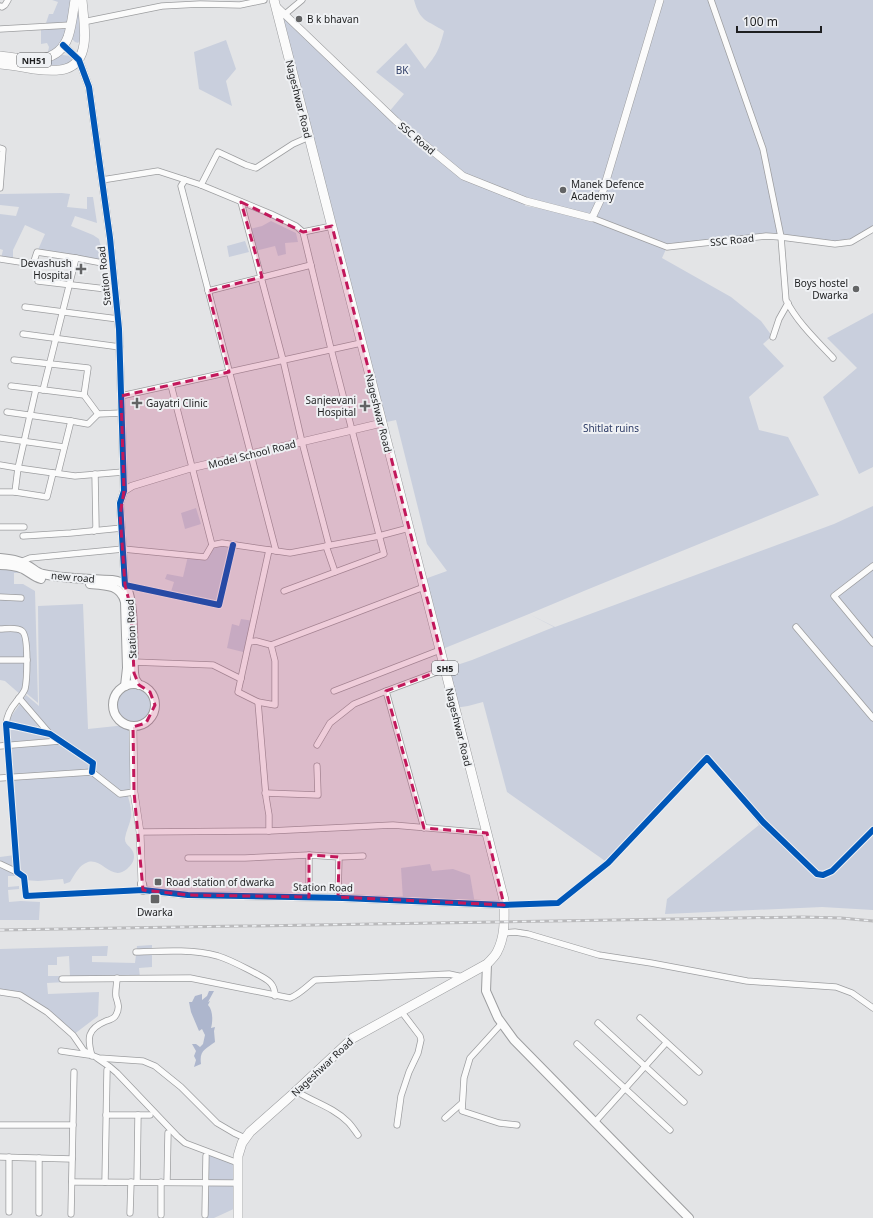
<svg xmlns="http://www.w3.org/2000/svg" width="873" height="1218" viewBox="0 0 873 1218" font-family="'Noto Sans',sans-serif">
<style>
.green{fill:#c9cfdd;fill-rule:evenodd}
.water{fill:#adb6cd}
.lines{fill:none;stroke-linecap:round;stroke-linejoin:round}
.minor-casing{stroke:#9d9ea0;stroke-width:7}
.tertiary-casing{stroke:#9d9ea0;stroke-width:8}
.secondary-casing{stroke:#9d9ea0;stroke-width:10}
.primary-casing{stroke:#9d9ea0;stroke-width:10}
.trunk-casing{stroke:#9d9ea0;stroke-width:10}
.minor{stroke:#fbfbfb;stroke-width:5.5}
.tertiary{stroke:#fbfbfb;stroke-width:7}
.secondary{stroke:#fbfbfb;stroke-width:8}
.primary{stroke:#fbfbfb;stroke-width:9}
.trunk{stroke:#fbfbfb;stroke-width:9}
.rail-casing{stroke:#bababc;stroke-width:3}
.rail{stroke:#eff1f4;stroke-width:1.5;stroke-dasharray:4.5;stroke-linecap:butt}
.cycleway-casing{stroke:#eff1f4;stroke-width:8}
.cycleway{stroke:#0057b8;stroke-width:6}
.marked{fill:#c2185b;fill-opacity:0.2;stroke:#c2185b;stroke-width:3;stroke-dasharray:8 5;stroke-linejoin:round}
.poi-dot{fill:#636465;stroke:#eff1f4;stroke-width:1.5}
.labels{text-anchor:middle;dominant-baseline:central;stroke-width:4;stroke-linejoin:round;paint-order:stroke}
.shield{fill:#eff1f4;stroke:#5d5e60;stroke-width:1}
.shield-label{font-size:9px;font-weight:bold;fill:#1e1f20}
.poi-label{font-size:10px;fill:#1e1f20;stroke:#eff1f4;text-anchor:start}
.park-label{font-size:10px;fill:#2b3a65;stroke:#eff1f4}
.street-label{font-size:10px;fill:#1e1f20;stroke:#eff1f4}
</style>
<rect width="100%" height="100%" fill="#e3e4e6"/>
<!-- green -->
<g class="green">
<polygon points="52,0 71,0 65,34 61,42 50,54 48,52 49,47 47,43 41,44 41,26 45,26 49,14 53,14 58,2"/>
<polygon points="80,0 81,39 78,43 75,42 71,38"/>
<path d="M414,0H873V229L860,238L835,244L781,237L667,247L662,258L731,297L761,321L772,336L763,344L784,366L749,397L759,430L788,437L819,495C723,535 625,573 529,614L555,627L834,524L873,506V910L822,907L665,914L667,899L759,825L707,758L608,863L507,792L483,702L468,706L455,708L445,669L472,660L554,627L529,614L440,650L422,580L447,571L427,544L396,420L382,423L275,6L388,113L404,94L376,72L406,43L425,69C437,54 439,50 444,31C427,20 420,22 414,0ZM514,197L582,216L526,206Z"/>
<polygon points="226,40 236,69 226,81 232,106 199,89 194,52"/>
<polygon points="63,55 71,56 72,61 57,68 0,60"/>
<polygon points="62,193 70,194 67,207 87,209 87,197 93,197 97,223 75,216 71,226 93,235 99,239 105,263 37,252 45,234 25,225 13,250 13,261 1,258 3,250 0,249 0,214 16,216 19,207 0,205 0,194"/>
<polygon points="271,221 296,233 298,242 285,243 286,254 278,256 275,246 255,251 250,229 262,226"/>
<polygon points="245,241 249,252 229,257 227,246"/>
<polygon points="873,313 873,467 859,474 823,397 857,368 827,338"/>
<polygon points="196,508 201,524 185,529 181,513"/>
<polygon points="212,545 233,545 219,605 170,595 174,582 165,579 167,574 183,577 188,556 205,557"/>
<polygon points="0,565 23,569 20,573 14,573 14,584 23,584 35,591 38,703 25,692 21,695 5,681 0,680"/>
<path d="M83,604L88,729L126,725L133,727L134,792L127,793C129,800 132,809 131,817C130,824 126,831 125,838C124,846 134,847 134,856C134,862 131,865 127,869C111,882 103,858 88,862C79,865 75,874 70,882L64,884L63,879L38,881L24,880L21,876H8V887L19,886V889L8,890L9,902L21,901L40,902L39,920H0V857L15,855L6,724L26,695L39,706L38,606Z"/>
<polygon points="241,619 254,621 247,653 227,648 232,624 239,626"/>
<circle cx="134" cy="706" r="17"/>
<polygon points="430,864 432,871 453,869 470,875 475,904 403,900 401,868"/>
<path d="M152,945V967L139,968L140,978L47,983L48,994L99,992L98,1016L73,1035L20,995L0,992V949L108,946L107,956H92V962L135,963L137,946ZM69,956L70,976H48V965H57V957Z"/>
<polygon points="206,1153 238,1163 238,1207 214,1218 206,1218"/>
</g>
<!-- water -->
<path class="water" d="M209,991H214L208,1002L210,1001L208,1005C213,1010 213,1021 211,1028L215,1027L214,1031L215,1042C206,1049 199,1050 201,1064L194,1067L196,1060L194,1056L196,1051L192,1044H196L200,1047L203,1044L205,1035L202,1029L199,1031L191,1012L189,1002H192L195,996L202,994V1000L207,996Z"/>
<g class="lines">
<!-- minor casing -->
<g class="minor-casing">
<g id="minor">
<path d="M711,0L763,149L781,237L786,300C797,322 816,340 833,358"/>
<polyline points="0,6 2,7 5,5 8,0"/>
<polyline points="284,15 302,0"/>
<polyline points="83,22 162,6 200,4 240,5 264,0"/>
<polyline points="0,29 71,25"/>
<polyline points="0,148 3,149 0,188"/>
<polyline points="102,180 158,171 201,185 271,214 296,226 303,232 331,349 384,554 284,591"/>
<polyline points="185,180 181,186 276,551"/>
<polyline points="201,185 218,152 246,165 256,168 293,144 309,137"/>
<polyline points="241,202 283,360 302,442 329,545"/>
<polyline points="592,218 667,247 766,236 781,237 835,244 851,242 873,229"/>
<polyline points="303,232 332,226"/>
<polyline points="0,259 33,264 37,252 76,258"/>
<polyline points="38,281 115,290"/>
<polyline points="208,291 311,265"/>
<polyline points="25,307 118,319"/>
<polyline points="23,334 120,347"/>
<polyline points="773,337 779,319 788,303"/>
<polyline points="14,360 88,368 84,395"/>
<polyline points="171,385 212,545"/>
<polyline points="11,386 36,389"/>
<polyline points="43,390 76,258 113,265"/>
<polyline points="121,396 361,343"/>
<polyline points="7,412 71,421"/>
<polyline points="0,438 64,447"/>
<polyline points="0,465 18,468 36,389 84,395 98,414"/>
<polyline points="58,473 71,421 88,424 98,414 122,413"/>
<polyline points="0,492 15,492 18,468 75,476 123,472"/>
<polyline points="15,492 47,497 53,473"/>
<polyline points="0,527 24,527"/>
<polyline points="94,531 96,527 95,474"/>
<polyline points="23,536 71,533 122,528"/>
<polyline points="326,546 335,572"/>
<polyline points="20,562 30,558 123,549 205,557 212,545 222,543 290,553 379,536 409,528"/>
<polyline points="873,566 834,596 873,643"/>
<polyline points="125,585 219,605 233,545"/>
<polyline points="0,597 21,598"/>
<polyline points="796,627 873,718"/>
<path d="M0,629C6,629 17,627 22,631C29,636 27,680 25,689C23,694 19,698 16,702C10,709 7,715 6,724"/>
<polyline points="250,642 256,641 271,645 275,661 275,705 258,702 238,692 269,550"/>
<polyline points="271,645 424,587"/>
<polyline points="0,660 27,660"/>
<polyline points="133,662 213,665 241,679"/>
<polyline points="334,691 440,650"/>
<polyline points="19,698 50,734"/>
<polyline points="317,745 330,723 354,704 386,691"/>
<polyline points="0,746 60,741"/>
<polyline points="92,772 93,763 50,734 6,724 17,872 24,877 26,896 143,890"/>
<polyline points="0,778 92,772 120,794 134,792"/>
<polyline points="265,793 318,795 317,766"/>
<polyline points="424,828 386,691 445,669"/>
<polyline points="269,831 393,825 487,833"/>
<polyline points="140,832 269,831 269,815 266,797 258,702"/>
<polyline points="339,857 363,856"/>
<polyline points="188,858 245,858 309,855"/>
<polyline points="0,864 17,872"/>
<polyline points="309,897 309,855 339,857 338,897"/>
<polyline points="504,905 558,903 608,863 707,758 763,822 817,874 823,875 832,871 873,830"/>
<polyline points="503,933 515,932 528,934 599,955 651,963 747,981 836,987 852,993 873,1008"/>
<path d="M136,952C163,951 192,949 218,956C231,960 243,967 255,973C266,979 275,982 275,996"/>
<path d="M62,979L190,978L290,998C300,994 307,986 315,980L449,974L463,977"/>
<polyline points="0,992 20,995 47,1012 73,1035 84,1051 91,1055 99,1058 143,1061 155,1066 181,1087 217,1123 234,1133 245,1138"/>
<polyline points="640,1018 699,1072"/>
<polyline points="502,1023 470,1058 464,1078 462,1111 499,1123 517,1125"/>
<polyline points="598,1023 684,1102"/>
<polyline points="577,1044 670,1130"/>
<polyline points="61,1051 89,1055"/>
<path d="M92,1056C87,1038 87,1029 106,1021C110,1020 114,1019 116,1015C120,1008 118,1003 116,997C115,991 117,984 117,978"/>
<polyline points="97,1058 110,1067 117,1073 177,1136 185,1143 238,1163"/>
<path d="M296,1091C313,1102 333,1107 348,1122C352,1126 355,1131 358,1135"/>
<polyline points="106,1115 150,1115"/>
<polyline points="445,1118 462,1103"/>
<polyline points="595,1122 666,1043"/>
<polyline points="0,1125 73,1125"/>
<polyline points="397,1125 401,1096 409,1072 418,1053 421,1040 420,1036 401,1011"/>
<polyline points="0,1157 72,1159"/>
<polyline points="39,1158 39,1213"/>
<polyline points="72,1182 238,1183"/>
<polyline points="105,1182 107,1070"/>
<polyline points="137,1182 138,1115"/>
<polyline points="167,1182 168,1133"/>
<polyline points="9,1212 9,1157"/>
<polyline points="130,1213 131,1182"/>
<polyline points="71,1214 74,1072"/>
<polyline points="161,1215 161,1182"/>
<polyline points="205,1215 206,1156"/>
</g>
</g>
<!-- tertiary casing -->
<g class="tertiary-casing">
<g id="tertiary">
<polyline points="276,6 396,121 463,176 526,201 592,218 600,201 660,0"/>
<polyline points="63,45 79,60 89,87 110,238 119,329 124,491 120,503 125,585"/>
<polyline points="124,491 132,486 191,468 382,423"/>
<polyline points="133,727 134,792 140,832 142,884"/>
<polyline points="143,890 188,895 343,898 504,905"/>
</g>
</g>
<!-- secondary casing -->
<g class="secondary-casing">
<g id="secondary">
<path d="M0,558C10,559 19,560 27,565C33,568 37,573 43,574C66,579 90,579 112,580C118,581 123,582 126,587C135,599 133,655 134,673L135,679L139,685"/>
<path d="M0,565C8,565 16,566 23,569C29,572 34,577 41,579"/>
<path d="M90,584C106,585 121,585 125,602L127,668L125,686"/>
<circle cx="134" cy="705" r="21"/>
<polyline points="142,884 143,890"/>
<polyline points="487,964 486,991 498,1018 514,1040 689,1218"/>
</g>
</g>
<!-- primary casing -->
<g class="primary-casing">
<path id="primary" d="M238,1218V1156L242,1143L250,1132L294,1093L353,1038L487,964C491,960 495,956 497,952C506,935 504,917 504,900L274,0"/>
</g>
<!-- trunk casing -->
<g class="trunk-casing">
<g id="trunk">
<path d="M0,56C25,59 57,67 68,37C72,25 73,12 75,0"/>
<path d="M0,64C11,65 23,67 34,69C58,72 80,73 84,44C86,33 83,12 82,0"/>
</g>
</g>
<!-- minor -->
<use href="#minor" class="minor"/>
<!-- tertiary -->
<use href="#tertiary" class="tertiary"/>
<!-- secondary -->
<use href="#secondary" class="secondary"/>
<!-- primary -->
<use href="#primary" class="primary"/>
<!-- trunk -->
<use href="#trunk" class="trunk"/>
<!-- rail casing -->
<g class="rail-casing">
<polyline id="rail" points="0,930 802,917 841,918 873,921"/>
</g>
<!-- rail -->
<use href="#rail" class="rail"/>
<!-- cycleway casing -->
<g class="cycleway-casing">
<g id="cycleway">
<polyline points="63,45 79,60 89,87 110,238 119,329 124,491 120,503 125,585 219,605 233,545"/>
<polyline points="92,772 93,763 50,734 6,724 17,872 24,877 26,896 143,890 188,895 343,898 504,905 558,903 608,863 707,758 763,822 817,874 823,875 832,871 873,830"/>
</g>
</g>
<!-- cycleway -->
<use href="#cycleway" class="cycleway"/>
</g>
<!-- marked area -->
<path class="marked" d="M241,202L303,232L332,226L445,669L386,691L424,828L487,833L504,905L338,897L339,857L309,855V897L188,895L143,890L134,792L133,727L146,723L155,705L150,692L139,685L134,673L131,609L125,585L120,515L124,491L121,396L229,372L208,291L262,277Z"/>
<!-- markers -->
<g class="poi-dot">
<circle cx="299" cy="19" r="4"/>
<circle cx="563" cy="190" r="4"/>
<path d="M79 263h4v4h4v4h-4v4h-4v-4h-4v-4h4z"/>
<circle cx="856" cy="289" r="4"/>
<path d="M135 397h4v4h4v4h-4v4h-4v-4h-4v-4h4z"/>
<path d="M363 400h4v4h4v4h-4v4h-4v-4h-4v-4h4z"/>
<rect x="154" y="878" width="8" height="8" rx="2"/>
<rect x="150" y="894" width="10" height="10" rx="2"/>
</g>
<g class="labels">
<!-- shield labels -->
<g class="shield">
<rect x="17" y="53" width="34" height="14" rx="3"/>
<rect x="432" y="661" width="26" height="14" rx="3"/>
</g>
<g class="shield-label">
<text x="34" y="60">NH51</text>
<text x="445" y="668">SH5</text>
</g>
<!-- poi labels -->
<g class="poi-label">
<text x="307" y="19">B k bhavan</text>
<text x="571" y="184">Manek Defence<tspan x="571" dy="12">Academy</tspan></text>
<text x="72" y="263" text-anchor="end">Devashush<tspan x="72" dy="12">Hospital</tspan></text>
<text x="848" y="283" text-anchor="end">Boys hostel<tspan x="848" dy="12">Dwarka</tspan></text>
<text x="356" y="400" text-anchor="end">Sanjeevani<tspan x="356" dy="12">Hospital</tspan></text>
<text x="146" y="403">Gayatri Clinic</text>
<text x="166" y="882">Road station of dwarka</text>
<text x="155" y="912" text-anchor="middle">Dwarka</text>
</g>
<!-- park labels -->
<g class="park-label">
<text x="402" y="70">BK</text>
<text x="611" y="428">Shitlat ruins</text>
</g>
<!-- street labels -->
<g class="street-label">
<text transform="translate(299 99) rotate(76)">Nageshwar Road</text>
<text transform="translate(417 138) rotate(40)">SSC Road</text>
<text transform="translate(732 240) rotate(-6)">SSC Road</text>
<text transform="translate(104 276) rotate(-96)">Station Road</text>
<text transform="translate(379 413) rotate(76)">Nageshwar Road</text>
<text transform="translate(252 454) rotate(-14)">Model School Road</text>
<text transform="translate(73 577) rotate(5)">new road</text>
<text transform="translate(131 629) rotate(-93)">Station Road</text>
<text transform="translate(459 727) rotate(76)">Nageshwar Road</text>
<text transform="translate(323 887) rotate(1)">Station Road</text>
<text transform="translate(322 1067) rotate(-43)">Nageshwar Road</text>
</g>
</g>
<!-- scale -->
<path d="M737 26v6h84v-6" fill="none" stroke="#1e1f20" stroke-width="2"/>
<text x="743" y="26" font-size="12" fill="#1e1f20" stroke="#eff1f4" stroke-width="3" paint-order="stroke">100 m</text>
</svg>
